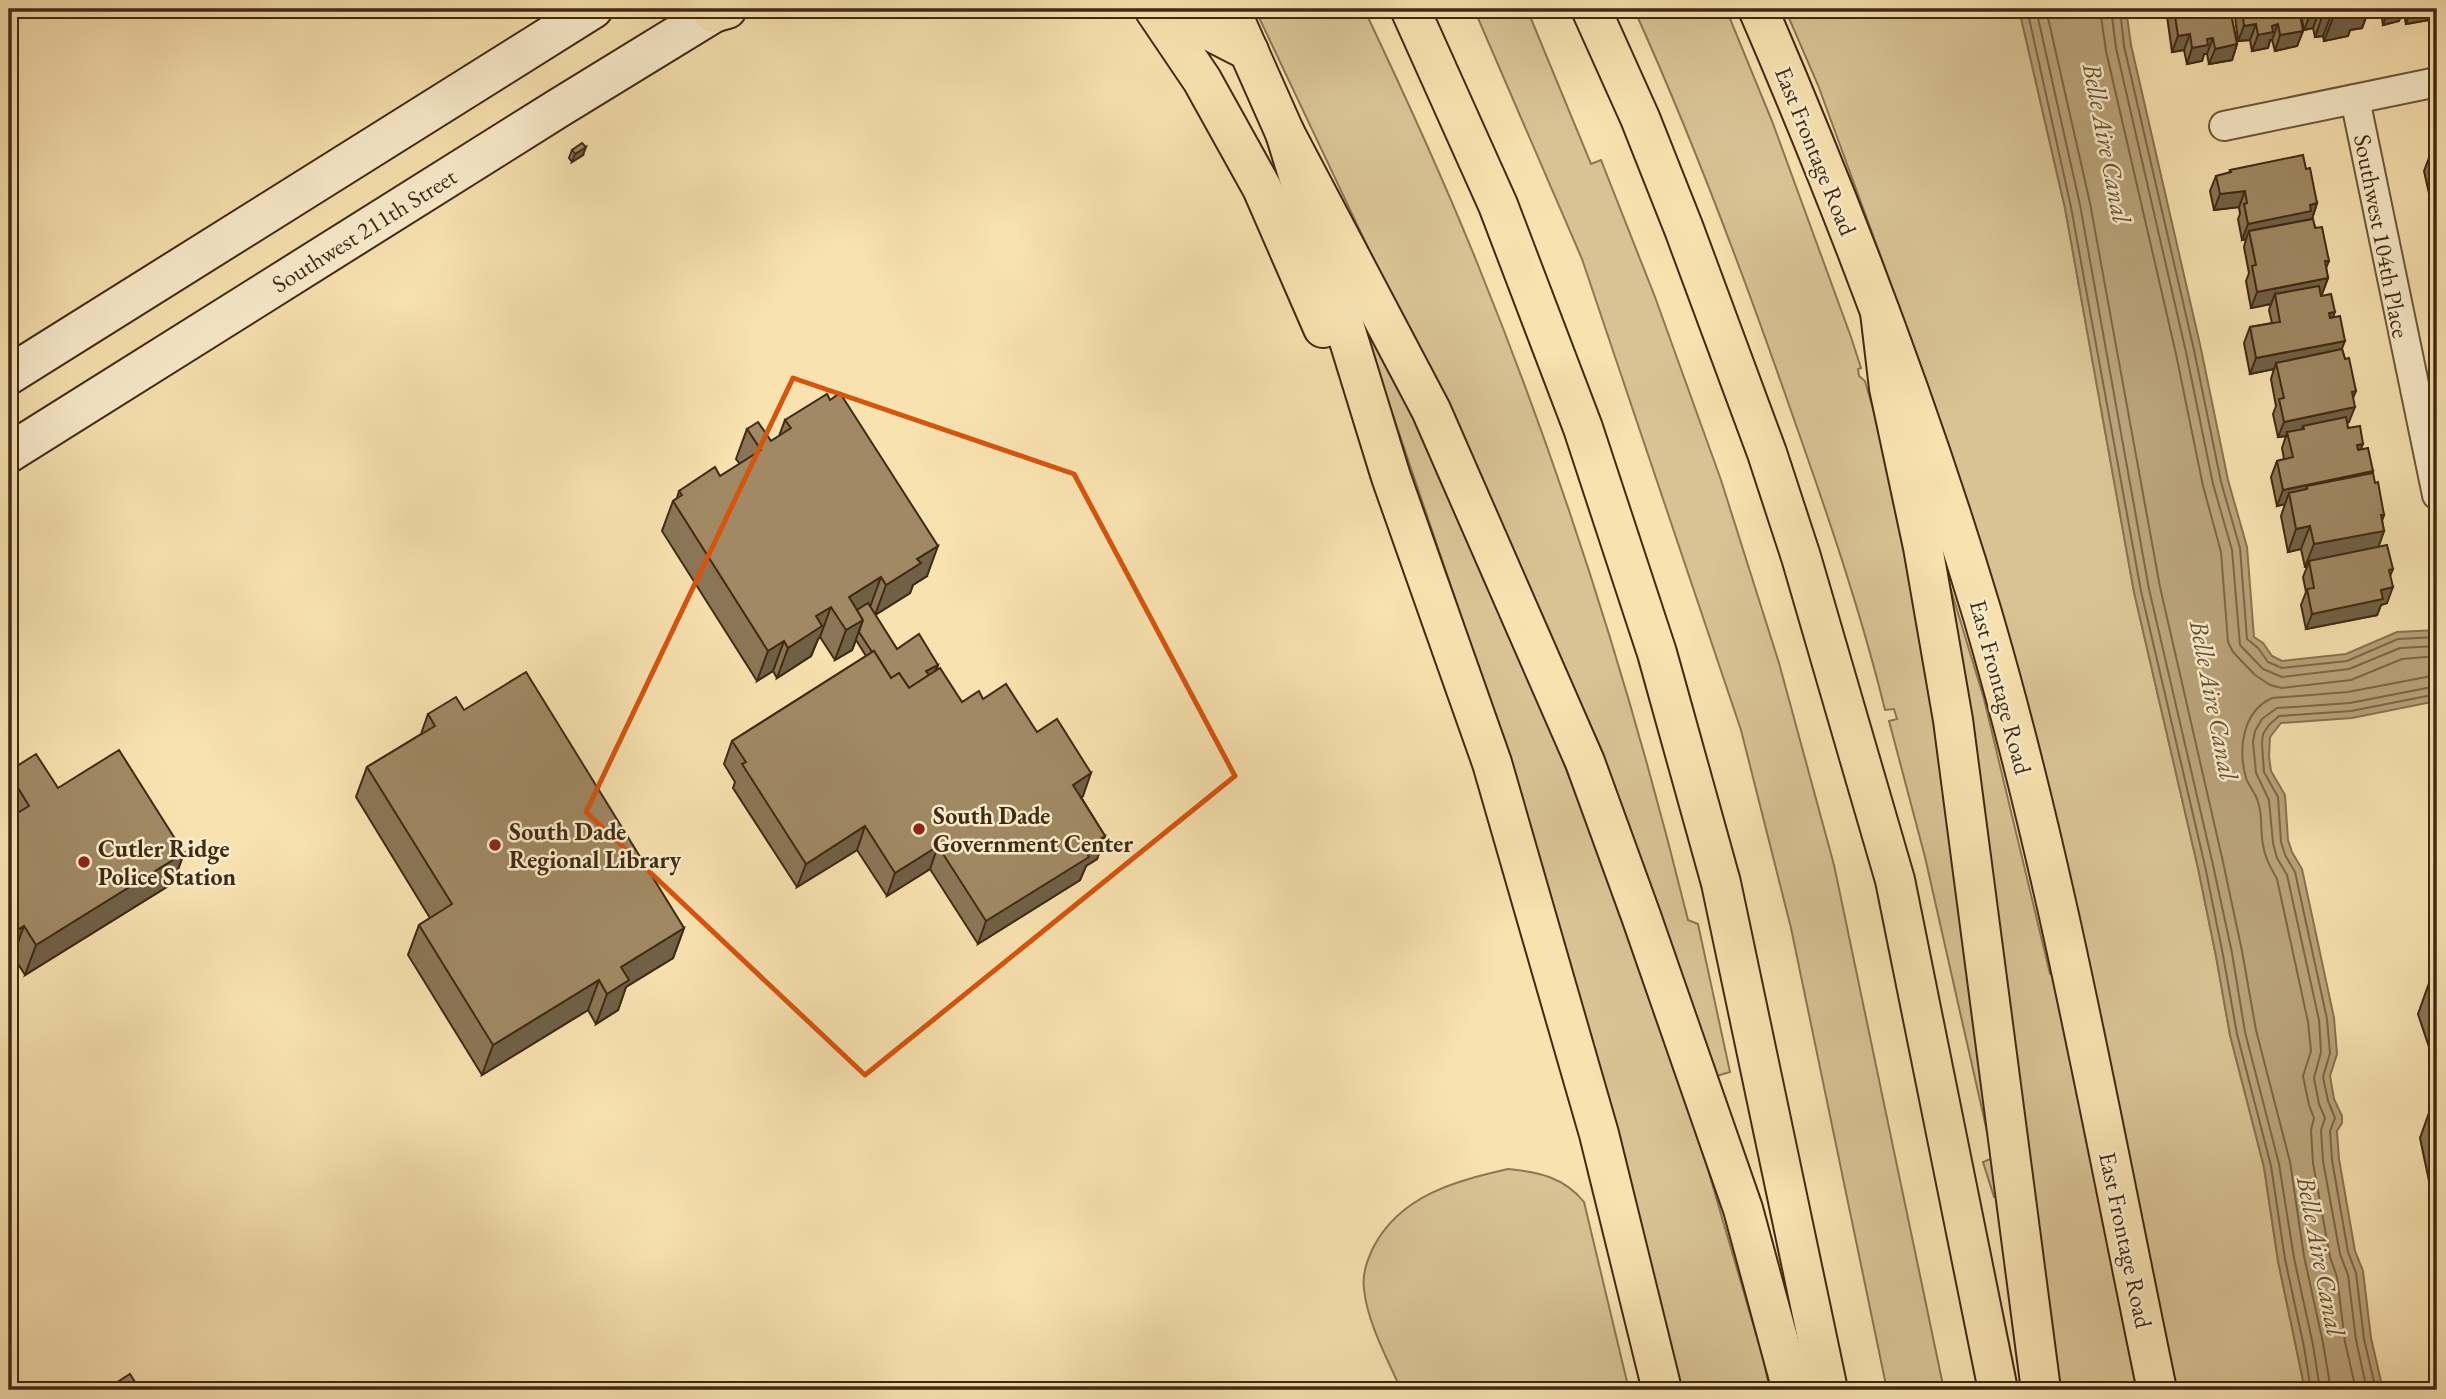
<svg xmlns="http://www.w3.org/2000/svg" width="2446" height="1399" viewBox="0 0 2446 1399" font-family="'EB Garamond',serif">
<style>
.green{fill:#d9c395;stroke:#8d7654;stroke-width:2}
.water{fill:#baa37a;stroke:#8a7250;stroke-width:2}
.lines{fill:none;stroke-linecap:round;stroke-linejoin:round}
.shore{stroke:#7e6646;stroke-width:2}
.street-casing{stroke:#6f573a;stroke-width:32}
.secondary-casing{stroke:#412912;stroke-width:42}
.primary-casing{stroke:#412912;stroke-width:42}
.highway-casing{stroke:#412912;stroke-width:42}
.street{stroke:#faeccc;stroke-width:28}
.secondary{stroke:#faeccc;stroke-width:38}
.primary{stroke:#f8e2b0;stroke-width:38}
.highway{stroke:#f8e2b0;stroke-width:38}
.wall{fill:#8a7656;stroke:#412912;stroke-width:2}
.shaded-wall{fill:#706046;stroke:#412912;stroke-width:2}
.building{fill:#a08964;stroke:#412912;stroke-width:2}
.marked{fill:none;stroke:#d7540d;stroke-width:5;stroke-linejoin:round}
.poi-dot{fill:#8f2418;stroke:#faeccc;stroke-width:2.5}
.labels{text-anchor:middle;dominant-baseline:central;stroke-width:5;stroke-linejoin:round;paint-order:stroke}
.street-label{font-size:24px;fill:#412912;stroke:#faeccc}
.poi-label{font-size:24px;font-weight:bold;fill:#412912;stroke:#faeccc;text-anchor:start}
.water-label{font-size:26px;font-style:italic;fill:#654e31;stroke:#faeccc}
</style>
<rect width="100%" height="100%" fill="#f8e2b0"/>
<filter id="stains"><feTurbulence type="fractalNoise" baseFrequency=".00286" numOctaves="4"/><feColorMatrix values="0 0 0 0 .2 0 0 0 0 .09 0 0 0 0 .02 0 0 0 .5 -.17"/></filter>
<radialGradient id="worn" r=".72"><stop offset=".6" stop-color="#630" stop-opacity="0"/><stop offset="1" stop-color="#630" stop-opacity=".3"/></radialGradient>
<!-- green -->
<g class="green">
<path d="M1255,9H1364C1404,93 1443,178 1478,265C1564,477 1633,697 1688,920L1698,924L1730,1072L1713,1077L1388,290Z"/>
<polygon points="1474,9 1527,9 1591,164 1601,160 1655,297 1721,480 1779,663 1834,865 1944,1390 1887,1390 1791,928 1741,730 1582,259"/>
<path d="M1634,9H1726L1772,121L1851,337L1861,368L1858,369L1859,376L1865,381L1887,458L1918,599L2001,1197H1994L1983,1162L1993,1158L1925,857L1889,721L1897,719L1894,709L1885,710C1860,608 1825,507 1790,408C1743,273 1693,139 1634,9Z"/>
<polygon points="1785,9 2019,9 2065,208 2134,592 2198,868 2216,956 2230,1035 2264,1167 2278,1261 2305,1390 2175,1390 1972,527 1919,361 1818,85"/>
<polygon points="1359,315 1429,441 1554,738 1644,970 1704,1156 1763,1358 1770,1390 1681,1390 1558,925 1456,601"/>
<polygon points="1946,573 1984,699 2050,974 2053,974 2139,1390 2058,1390"/>
<path d="M1508,1169C1538,1172 1564,1177 1584,1202L1629,1390H1401C1388,1360 1367,1322 1364,1289C1362,1274 1367,1261 1373,1248C1400,1195 1456,1181 1508,1169Z"/>
</g>
<!-- water -->
<polygon class="water" points="2019,9 2126,9 2131,45 2201,349 2228,480 2247,547 2254,637 2263,643 2272,656 2282,661 2346,654 2397,632 2437,630 2437,701 2352,718 2281,723 2270,737 2269,756 2271,771 2285,795 2288,840 2292,852 2302,869 2334,1018 2337,1054 2330,1076 2334,1099 2342,1116 2342,1123 2337,1131 2339,1159 2355,1251 2363,1271 2371,1338 2383,1390 2305,1390 2278,1261 2264,1167 2230,1035 2216,956 2198,868 2134,592 2065,208"/>
<g class="lines">
<!-- shore -->
<g class="shore">
<polyline points="2027,9 2071,207 2141,591 2205,866 2223,955 2237,1034 2271,1166 2285,1259 2304,1347 2311,1390"/>
<polyline points="2036,9 2080,205 2149,589 2213,865 2232,953 2245,1032 2279,1164 2294,1258 2313,1345 2320,1390"/>
<polyline points="2046,9 2090,203 2160,587 2223,862 2242,951 2256,1030 2290,1162 2304,1256 2323,1343 2331,1390"/>
<polyline points="2100,9 2106,51 2176,354 2203,486 2221,552 2228,642 2233,652 2255,675 2270,685 2282,688 2351,680 2402,659 2437,656"/>
<polyline points="2111,9 2116,48 2186,352 2213,484 2232,550 2240,645 2263,669 2282,677 2349,669 2400,648 2437,646"/>
<polyline points="2120,9 2124,46 2194,350 2221,482 2240,548 2247,639 2258,648 2268,662 2282,668 2347,661 2398,639 2437,637"/>
<path d="M2356,1390L2345,1342L2337,1277L2330,1257L2313,1163L2311,1130L2314,1118L2309,1105L2303,1076L2311,1051L2308,1022L2277,879C2271,868 2265,858 2263,845C2260,831 2263,815 2258,802C2256,793 2249,787 2246,778C2238,749 2242,712 2272,698L2348,692L2437,675"/>
<polyline points="2367,1390 2356,1340 2348,1275 2340,1254 2323,1161 2321,1130 2325,1118 2319,1104 2314,1078 2321,1052 2319,1020 2287,875 2277,858 2273,843 2269,800 2256,773 2253,742 2255,731 2262,719 2277,708 2350,703 2437,686"/>
<polyline points="2376,1390 2364,1339 2356,1273 2348,1252 2332,1160 2330,1131 2335,1118 2328,1101 2323,1077 2330,1053 2327,1019 2295,872 2285,855 2281,842 2278,797 2264,772 2262,744 2263,734 2269,725 2279,716 2351,711 2437,694"/>
</g>
<!-- street casing -->
<g class="street-casing">
<g id="street">
<polyline points="2355,99 2437,495"/>
<polyline points="2224,126 2437,82"/>
</g>
</g>
<!-- secondary casing -->
<g class="secondary-casing">
<g id="secondary">
<polyline points="9,375 593,9"/>
<polyline points="9,453 557,109 720,9"/>
</g>
</g>
<!-- primary casing -->
<g class="primary-casing">
<g id="primary">
<polyline points="1154,9 1202,80 1262,188 1323,328"/>
<polyline points="1167,9 1249,51"/>
<polyline points="1230,9 1285,133 1391,477 1492,763 1599,1134 1662,1390"/>
<path d="M1758,9C1843,206 1920,407 1982,613C2057,868 2103,1131 2157,1390"/>
<polyline points="713,13 727,9"/>
</g>
</g>
<!-- highway casing -->
<g class="highway-casing">
<g id="highway">
<polyline points="1410,9 1498,205 1583,428 1657,653 1721,883 1828,1390"/>
<polyline points="1591,9 1640,118 1684,229 1767,453 1801,557 1895,880 1998,1390"/>
<polyline points="1285,133 1431,410 1585,762 1641,916 1743,1209 1792,1390"/>
<polyline points="1880,312 1889,388 1923,547 1953,720 2041,1390"/>
</g>
</g>
<!-- street -->
<use href="#street" class="street"/>
<!-- secondary -->
<use href="#secondary" class="secondary"/>
<!-- primary -->
<use href="#primary" class="primary"/>
<!-- highway -->
<use href="#highway" class="highway"/>
</g>
<!-- wall -->
<g class="wall">
<polygon points="2166,9 2230,9 2237,44 2232,60 2209,64 2207,54 2204,54 2202,61 2187,64 2184,50 2172,52"/>
<polygon points="2234,9 2299,9 2303,31 2297,46 2275,51 2272,40 2270,40 2268,48 2252,51 2250,40 2238,41"/>
<polygon points="2300,9 2432,9 2428,20 2406,24 2404,15 2401,15 2399,21 2383,25 2381,12 2368,15 2368,12 2362,28 2350,30 2348,36 2324,41 2323,36 2315,37 2313,28 2304,30"/>
<polygon points="2437,145 2437,210 2433,211 2424,171 2430,155 2434,154"/>
<polygon points="572,150 583,155 572,162 569,158"/>
<polygon points="2306,169 2317,203 2312,219 2329,261 2326,268 2328,278 2322,294 2321,294 2333,318 2345,359 2356,391 2353,398 2349,422 2347,423 2348,428 2361,449 2375,483 2384,515 2382,520 2384,531 2378,547 2393,569 2390,576 2387,603 2381,605 2377,615 2306,629 2301,605 2306,592 2303,577 2307,567 2305,567 2301,549 2288,552 2281,516 2285,504 2277,506 2271,477 2277,461 2284,459 2282,448 2286,436 2278,437 2273,414 2276,406 2271,379 2274,369 2250,374 2244,343 2250,327 2272,323 2269,310 2271,304 2251,308 2246,281 2249,273 2244,247 2246,239 2242,240 2238,219 2240,214 2239,207 2214,210 2210,191 2216,176 2229,173 2230,170"/>
<polygon points="785,420 927,576 913,585 910,593 875,615 897,649 938,665 936,671 962,702 983,699 1037,732 1083,796 1081,797 1105,836 1097,859 1086,866 1080,880 978,944 930,869 887,896 857,850 797,887 733,788 735,782 724,764 732,741 866,656 856,640 852,650 835,660 820,637 818,639 811,656 777,678 773,671 757,681 662,531 673,501 677,498 679,491 720,476 740,464 736,459 747,429 771,441 779,436"/>
<polygon points="464,710 684,928 673,958 626,987 618,1010 596,1024 588,1010 482,1075 408,955 419,925 430,918 356,797 367,767 421,734 428,714"/>
<polygon points="9,771 58,788 184,853 173,883 25,975 13,956 9,959"/>
<polygon points="2437,970 2437,1071 2418,1014 2433,972"/>
<polygon points="2437,1095 2437,1219 2420,1138 2435,1096"/>
</g>
<!-- shaded-wall -->
<g class="shaded-wall">
<polygon points="2312,9 2320,9 2313,28 2304,30"/>
<polygon points="2355,9 2369,9 2362,28 2350,30 2348,36 2324,41 2333,18"/>
<polygon points="2370,9 2382,9 2381,12 2368,15"/>
<polygon points="2389,9 2406,9 2404,15 2401,15 2399,21 2383,25"/>
<polygon points="2411,9 2432,9 2428,20 2406,24"/>
<polygon points="2332,13 2323,36 2315,37 2323,14"/>
<polygon points="2256,24 2250,40 2238,41 2244,26"/>
<polygon points="2278,24 2272,40 2270,40 2268,48 2252,51 2258,35 2272,26"/>
<polygon points="2303,31 2297,46 2275,51 2280,35"/>
<polygon points="2190,34 2184,50 2172,52 2178,36"/>
<polygon points="2213,38 2207,54 2204,54 2202,61 2187,64 2192,48 2207,39"/>
<polygon points="2237,44 2232,60 2209,64 2215,49"/>
<polygon points="586,147 583,155 572,162 575,154"/>
<polygon points="2245,191 2239,207 2214,210 2220,194"/>
<polygon points="2437,199 2437,210 2433,211"/>
<polygon points="2317,203 2312,219 2249,231 2246,239 2242,240 2248,224"/>
<polygon points="2328,278 2322,294 2277,303 2275,294 2271,304 2251,308 2257,292"/>
<polygon points="2335,312 2329,328 2329,313"/>
<polygon points="2345,341 2339,356 2276,363 2274,369 2250,374 2256,358"/>
<polygon points="2355,407 2349,422 2303,432 2303,426 2301,433 2287,432 2286,436 2278,437 2284,422"/>
<polygon points="2363,444 2357,459 2357,445"/>
<polygon points="2373,471 2367,487 2307,489 2307,486 2302,500 2289,493 2285,504 2277,506 2283,490"/>
<polygon points="2381,515 2384,515 2378,532 2384,531 2376,554 2309,561 2307,567 2305,567 2314,544"/>
<polygon points="2310,526 2301,549 2288,552 2296,529"/>
<polygon points="938,546 927,576 913,585 910,593 875,615 886,585 917,559"/>
<polygon points="881,577 870,607 848,615 849,597"/>
<polygon points="2393,587 2387,603 2381,605 2377,615 2306,629 2312,614 2381,590"/>
<polygon points="831,607 820,637 818,639 811,656 777,678 788,648 816,616"/>
<polygon points="863,620 852,650 835,660 846,630"/>
<polygon points="784,641 773,671 757,681 768,651"/>
<polygon points="938,665 935,673 923,679 926,671"/>
<polygon points="1091,773 1083,796 1064,808 1073,785"/>
<polygon points="865,826 857,850 797,887 806,864"/>
<polygon points="1105,836 1097,859 1086,866 1080,880 978,944 986,921 1084,849"/>
<polygon points="938,846 930,869 887,896 895,873"/>
<polygon points="184,853 173,883 25,975 36,945"/>
<polygon points="24,926 13,956 9,959 9,944 13,933"/>
<polygon points="684,928 673,958 626,987 618,1010 596,1024 607,994 621,967"/>
<polygon points="599,980 588,1010 482,1075 493,1045"/>
</g>
<!-- building -->
<g class="building">
<polygon points="2174,9 2230,9 2237,44 2215,49 2213,38 2207,39 2208,45 2192,48 2190,34 2178,36"/>
<polygon points="2242,9 2299,9 2303,31 2280,35 2278,24 2272,26 2273,32 2258,35 2256,24 2244,26"/>
<polygon points="2322,9 2355,9 2356,13 2333,18 2332,13 2323,14"/>
<polygon points="582,143 586,147 575,154 572,150"/>
<polygon points="2437,153 2437,189 2430,155"/>
<polygon points="2303,155 2306,169 2310,168 2317,203 2310,205 2311,211 2248,224 2244,204 2247,203 2245,191 2220,194 2216,176 2231,172 2230,170"/>
<polygon points="2313,219 2315,228 2322,227 2329,261 2325,261 2328,278 2257,292 2252,266 2256,265 2249,231"/>
<polygon points="2319,286 2321,296 2331,294 2335,312 2329,313 2330,318 2340,316 2345,341 2256,358 2250,327 2280,322 2275,294"/>
<polygon points="2342,349 2345,359 2349,358 2356,391 2352,392 2355,407 2284,422 2279,399 2284,398 2276,363"/>
<polygon points="840,393 938,546 917,559 921,563 886,585 881,577 849,597 863,620 846,630 831,607 816,616 822,626 788,648 784,641 768,651 673,501 682,495 679,491 715,467 720,476 761,450 747,429 758,422 771,441 791,428 785,420 827,394 830,400"/>
<polygon points="2346,417 2348,428 2360,426 2363,444 2357,445 2358,450 2368,448 2373,471 2283,490 2277,461 2293,457 2287,432 2304,429 2303,426"/>
<polygon points="2373,473 2375,483 2378,482 2384,515 2381,515 2384,531 2314,544 2310,526 2296,529 2289,493 2307,489 2307,486"/>
<polygon points="2387,545 2393,569 2389,570 2393,587 2381,590 2383,599 2312,614 2307,589 2314,588 2309,561"/>
<polygon points="868,603 897,649 919,634 938,665 926,671 929,675 909,688 899,673 891,678 874,651 872,652 859,632 863,620 857,610"/>
<polygon points="874,651 891,678 899,673 909,688 940,668 962,702 979,691 983,699 1006,684 1037,732 1057,719 1091,773 1073,785 1105,836 1084,849 1089,857 986,921 938,846 895,873 865,826 806,864 742,764 746,762 732,741"/>
<polygon points="526,672 684,928 621,967 629,980 607,994 599,980 493,1045 419,925 452,904 367,767 435,726 428,714 456,697 464,710"/>
<polygon points="119,750 184,853 36,945 24,926 13,933 9,927 9,818 29,806 9,773 9,771 36,754 58,788"/>
<polygon points="2437,970 2437,984 2433,972"/>
<polygon points="130,1374 140,1390 105,1390"/>
</g>
<!-- marked area -->
<path class="marked" d="M793,378L1074,474L1235,776L865,1075L586,812Z"/>
<!-- markers -->
<g class="poi-dot">
<circle cx="919" cy="829" r="7"/>
<circle cx="495" cy="845" r="7"/>
<circle cx="84" cy="862" r="7"/>
</g>
<g class="labels">
<!-- street labels -->
<g class="street-label">
<text transform="translate(1816 151) rotate(68)">East Frontage Road</text>
<text transform="translate(364 230) rotate(-32)">Southwest 211th Street</text>
<text transform="translate(2382 236) rotate(79)">Southwest 104th Place</text>
<text transform="translate(2001 687) rotate(75)">East Frontage Road</text>
<text transform="translate(2126 1240) rotate(78)">East Frontage Road</text>
</g>
<!-- poi labels -->
<g class="poi-label">
<text x="933" y="815">South Dade<tspan x="933" dy="28">Government Center</tspan></text>
<text x="509" y="831">South Dade<tspan x="509" dy="28">Regional Library</tspan></text>
<text x="98" y="848">Cutler Ridge<tspan x="98" dy="28">Police Station</tspan></text>
</g>
<!-- water labels -->
<g class="water-label">
<text transform="translate(2107 143) rotate(79)">Belle Aire Canal</text>
<text transform="translate(2214 700) rotate(79)">Belle Aire Canal</text>
<text transform="translate(2321 1256) rotate(79)">Belle Aire Canal</text>
</g>
</g>
<!-- margin -->
<rect width="2446" height="1399" fill="none" stroke="#f8e2b0" stroke-width="35"/>
<rect x="10" y="10" width="2425" height="1378" fill="none" stroke="#412912" stroke-width="3.5"/>
<rect x="18" y="18" width="2411" height="1364" fill="none" stroke="#412912" stroke-width="2"/>
<rect width="100%" height="100%" filter="url(#stains)"/>
<rect width="100%" height="100%" fill="url(#worn)"/>
</svg>
